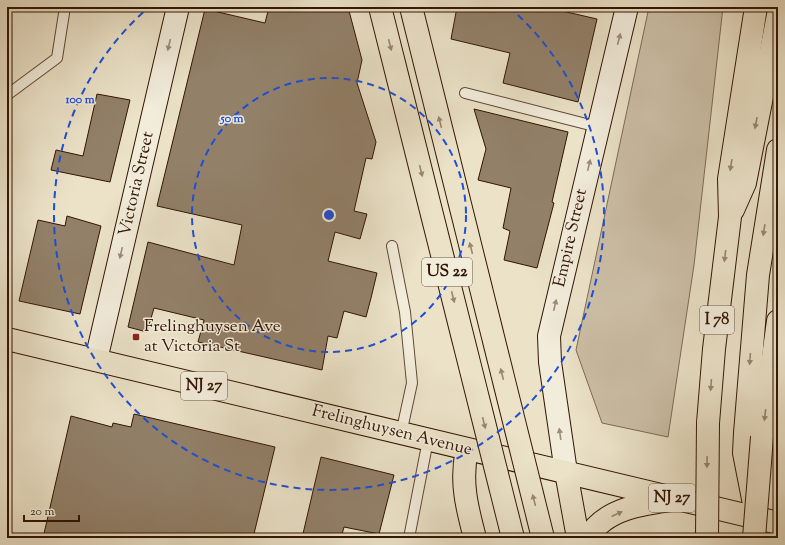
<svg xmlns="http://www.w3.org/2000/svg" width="785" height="545" viewBox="0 0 785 545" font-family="'Sorts Mill Goudy',serif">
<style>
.green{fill:#ccbfa7;stroke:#7f6a55}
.building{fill:#928069;stroke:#321503}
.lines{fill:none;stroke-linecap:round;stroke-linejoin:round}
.lane-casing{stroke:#604834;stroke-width:12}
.secondary-casing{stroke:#321503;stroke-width:24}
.primary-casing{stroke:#321503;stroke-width:24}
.highway-casing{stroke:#321503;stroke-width:24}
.lane{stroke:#f2ecdb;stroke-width:10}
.secondary{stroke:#f2ecdb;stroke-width:22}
.primary{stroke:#ebe2c8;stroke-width:22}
.highway{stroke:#ebe2c8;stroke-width:22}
.highway-bridge-casing{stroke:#321503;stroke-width:24;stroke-linecap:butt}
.highway-bridge{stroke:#ebe2c8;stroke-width:22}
.oneway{fill:#9c8b7a}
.oneway2{fill:#98866f}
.ring{fill:none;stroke:#1d4ed8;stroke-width:2;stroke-dasharray:7 5}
.poi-dot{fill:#8f2418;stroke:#f2ecdb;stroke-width:1.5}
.labels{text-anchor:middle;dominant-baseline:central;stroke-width:3;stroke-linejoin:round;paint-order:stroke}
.shield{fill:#f2ecdb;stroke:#6c5644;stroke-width:1}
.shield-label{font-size:16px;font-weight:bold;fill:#321503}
.street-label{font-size:17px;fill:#321503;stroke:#f2ecdb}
.poi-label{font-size:17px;fill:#321503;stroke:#f2ecdb;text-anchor:start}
.centre{fill:#1d4ed8;stroke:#f2ecdb;stroke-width:2}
.ring-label{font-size:12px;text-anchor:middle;font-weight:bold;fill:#1d4ed8;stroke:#f2ecdb;stroke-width:3;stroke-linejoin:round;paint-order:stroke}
</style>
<rect width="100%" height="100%" fill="#ebe2c8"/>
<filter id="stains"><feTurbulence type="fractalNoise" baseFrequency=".005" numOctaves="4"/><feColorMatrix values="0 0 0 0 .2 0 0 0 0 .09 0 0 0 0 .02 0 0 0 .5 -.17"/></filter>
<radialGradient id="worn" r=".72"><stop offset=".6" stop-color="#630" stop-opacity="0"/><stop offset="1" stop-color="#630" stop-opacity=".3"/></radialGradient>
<!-- green -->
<polygon class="green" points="649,7 723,7 694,265 668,437 602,423 576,350"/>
<!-- building -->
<g class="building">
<polygon points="269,7 348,7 362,60 357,83 376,142 372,159 366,158 354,211 367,214 360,239 335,232 328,261 377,273 371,298 366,317 344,311 337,338 328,336 322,370 198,342 204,320 154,308 147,332 128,327 148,242 234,265 242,225 157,206 205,9 265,23"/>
<polygon points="457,7 545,7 597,19 578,102 503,83 510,53 451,39"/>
<polygon points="97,94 130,100 110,182 51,170 56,150 83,156"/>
<polygon points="474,109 568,132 552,202 554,203 537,268 504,260 510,231 503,228 511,188 478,180 486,149"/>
<polygon points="67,216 101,226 80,314 19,301 38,220 65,226"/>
<polygon points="134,414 275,447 253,538 43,538 71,416 112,427 113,423 131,427"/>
<polygon points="321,457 394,475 379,534 344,527 341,538 302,538"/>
</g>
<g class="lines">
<!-- lane casing -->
<g class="lane-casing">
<g id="lane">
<polyline points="465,93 598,127"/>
<polyline points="7,95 57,58 65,7"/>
<polyline points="392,246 405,312 412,383 401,434"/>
<polyline points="409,538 428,440"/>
</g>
</g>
<!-- secondary casing -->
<g class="secondary-casing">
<g id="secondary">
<polyline points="96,360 178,7"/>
<polyline points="566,472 550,362 549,336 627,7"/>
</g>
</g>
<!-- primary casing -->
<g class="primary-casing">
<polyline id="primary" points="7,339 778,523"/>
</g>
<!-- highway casing -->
<g class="highway-casing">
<g id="highway">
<polyline points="733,210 745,183 778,15"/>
<polyline points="708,423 714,349 730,217 729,179 756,7"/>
<polyline points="762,437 778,321"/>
<path d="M467,450C460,481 467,508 475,538"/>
<polyline points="566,472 578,538"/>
<polyline points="754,504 744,453 745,433 758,275 778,150"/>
<path d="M588,538C605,507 648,503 679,499"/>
</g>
</g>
<!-- lane -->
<use href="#lane" class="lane"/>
<!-- secondary -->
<use href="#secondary" class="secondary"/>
<!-- primary -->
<use href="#primary" class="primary"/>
<!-- highway -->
<use href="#highway" class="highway"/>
<!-- highway-bridge casing -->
<g class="highway-bridge-casing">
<g id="highway-bridge">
<polyline points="380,7 513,538"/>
<polyline points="411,7 543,538"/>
<polyline points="707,538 708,423"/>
<polyline points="754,538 762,437"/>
</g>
</g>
<!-- highway-bridge -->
<use href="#highway-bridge" class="highway-bridge"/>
</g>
<!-- one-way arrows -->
<defs><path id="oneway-solid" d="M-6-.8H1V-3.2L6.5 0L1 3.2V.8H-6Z"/></defs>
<g class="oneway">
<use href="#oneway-solid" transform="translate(619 39) rotate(-76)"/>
<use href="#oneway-solid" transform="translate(169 45) rotate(103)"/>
<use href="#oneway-solid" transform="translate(589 165) rotate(-77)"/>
<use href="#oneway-solid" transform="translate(121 253) rotate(103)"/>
<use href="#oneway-solid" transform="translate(555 305) rotate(-77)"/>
<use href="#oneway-solid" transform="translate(560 434) rotate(-98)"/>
</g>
<g class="oneway2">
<use href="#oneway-solid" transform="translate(390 45) rotate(76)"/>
<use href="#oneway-solid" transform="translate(440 122) rotate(-104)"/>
<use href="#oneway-solid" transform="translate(756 123) rotate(101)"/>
<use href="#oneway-solid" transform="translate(731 165) rotate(99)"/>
<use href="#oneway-solid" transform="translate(421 171) rotate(76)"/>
<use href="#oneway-solid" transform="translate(764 230) rotate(99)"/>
<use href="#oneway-solid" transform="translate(471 248) rotate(-104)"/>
<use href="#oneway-solid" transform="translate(725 256) rotate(97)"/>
<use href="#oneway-solid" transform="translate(453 297) rotate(76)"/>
<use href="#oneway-solid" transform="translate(750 359) rotate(94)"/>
<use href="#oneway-solid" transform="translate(502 374) rotate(-104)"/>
<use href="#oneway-solid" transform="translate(711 385) rotate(94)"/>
<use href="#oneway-solid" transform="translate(765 415) rotate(97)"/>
<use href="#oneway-solid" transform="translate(484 423) rotate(76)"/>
<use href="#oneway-solid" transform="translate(707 462) rotate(91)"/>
<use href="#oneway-solid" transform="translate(534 500) rotate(-104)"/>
<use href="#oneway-solid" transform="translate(617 514) rotate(-25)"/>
</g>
<!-- distance rings -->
<g class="ring">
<circle cx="329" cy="215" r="137"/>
<path d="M509 7A275 275 0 1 1 149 7"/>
</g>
<!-- markers -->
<rect class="poi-dot" x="132" y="333" width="8" height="8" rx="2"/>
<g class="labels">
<!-- shield labels -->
<g class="shield">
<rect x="422" y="258" width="50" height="28" rx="3"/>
<rect x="700" y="306" width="34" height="28" rx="3"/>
<rect x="181" y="372" width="46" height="28" rx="3"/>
<rect x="649" y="484" width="46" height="28" rx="3"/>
</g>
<g class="shield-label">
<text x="447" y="272">US 22</text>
<text x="717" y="320">I 78</text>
<text x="204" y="386">NJ 27</text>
<text x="672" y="498">NJ 27</text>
</g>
<!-- street labels -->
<g class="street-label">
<text transform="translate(137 184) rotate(-77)">Victoria Street</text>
<text transform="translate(571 238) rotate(-77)">Empire Street</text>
<text transform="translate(392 431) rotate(14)">Frelinghuysen Avenue</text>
</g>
<!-- poi labels -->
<g class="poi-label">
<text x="144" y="327">Frelinghuysen Ave<tspan x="144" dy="20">at Victoria St</tspan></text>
</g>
</g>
<circle cx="329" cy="215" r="6" class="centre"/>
<g class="ring-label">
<text x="80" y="103">100 m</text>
<text x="232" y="122">50 m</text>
</g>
<!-- margin -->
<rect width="785" height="545" fill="none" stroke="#ebe2c8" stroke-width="24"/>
<rect x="8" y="8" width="769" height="529" fill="none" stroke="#321503" stroke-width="2"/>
<rect x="12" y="12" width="761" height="521" fill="none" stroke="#321503"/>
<!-- scale -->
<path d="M24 515v6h55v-6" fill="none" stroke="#321503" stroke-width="2"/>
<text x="30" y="515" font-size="12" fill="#321503" stroke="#f2ecdb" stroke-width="3" paint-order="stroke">20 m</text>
<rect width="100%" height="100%" filter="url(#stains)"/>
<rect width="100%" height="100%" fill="url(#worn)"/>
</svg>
